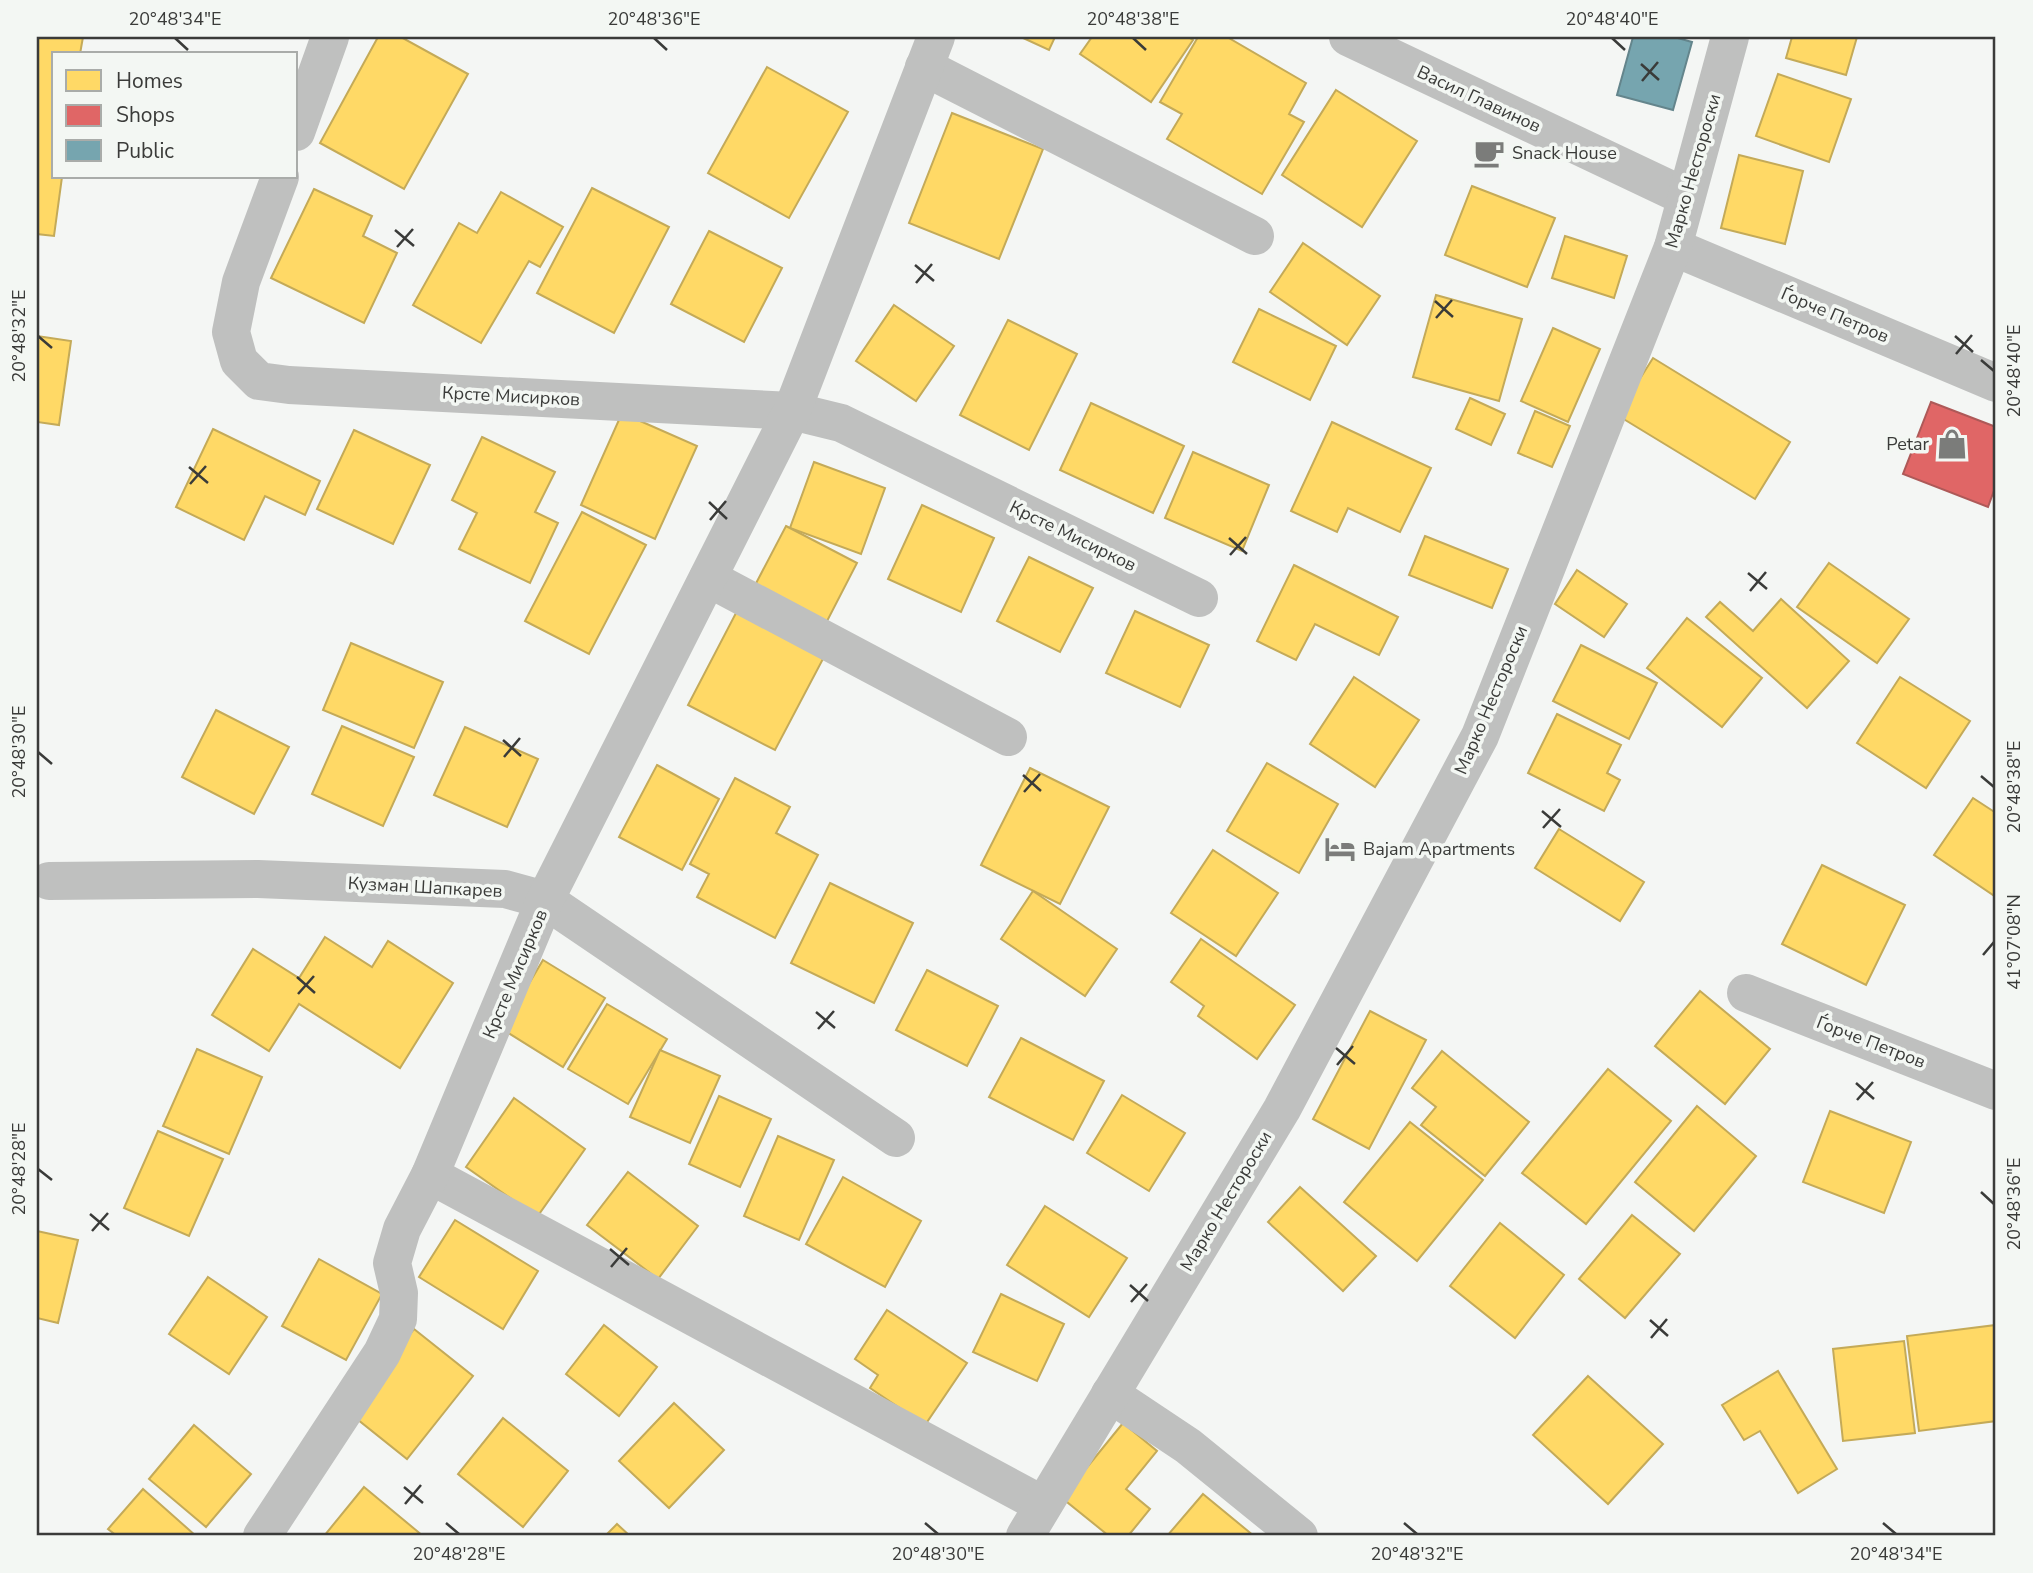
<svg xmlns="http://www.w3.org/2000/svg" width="2033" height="1573" viewBox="0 0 2033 1573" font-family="'Nunito Sans',sans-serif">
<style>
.homes{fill:#ffd966;stroke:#c4aa58;stroke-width:2}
.shops{fill:#e06666;stroke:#ae5958;stroke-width:2}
.public{fill:#76a5af;stroke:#64858c;stroke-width:2}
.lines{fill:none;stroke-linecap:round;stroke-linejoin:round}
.minor{stroke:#bfc0bf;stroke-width:38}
.ticks{fill:none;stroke:#3a3b39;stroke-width:2.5}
.labels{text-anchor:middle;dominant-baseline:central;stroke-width:7;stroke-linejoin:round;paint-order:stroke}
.street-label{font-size:18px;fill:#3a3b39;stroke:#f3f7f3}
.poi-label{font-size:18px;fill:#3a3b39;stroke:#f3f7f3;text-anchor:start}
.neatline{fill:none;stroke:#3a3b39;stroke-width:2.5}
.ticks-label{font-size:18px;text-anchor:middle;fill:#3a3b39}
</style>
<rect width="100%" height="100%" fill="#f4f6f4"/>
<!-- homes -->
<g class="homes">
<polygon points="37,37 83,37 80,54 54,54 54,177 62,177 54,236 37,234"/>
<polygon points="378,37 401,37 468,74 404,189 320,143"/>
<polygon points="1021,37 1055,37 1049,50"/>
<polygon points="1092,37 1188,37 1193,40 1151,102 1080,54"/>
<polygon points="1198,37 1227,37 1306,83 1289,114 1304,122 1262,194 1167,139 1182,114 1160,102"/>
<polygon points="1792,37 1857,37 1846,75 1786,58"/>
<polygon points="767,67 848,112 789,218 708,173"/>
<polygon points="1778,74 1851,99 1829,162 1756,136"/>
<polygon points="1336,90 1417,141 1362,227 1282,175"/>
<polygon points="952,113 1043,149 999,259 909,223"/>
<polygon points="1739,155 1803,171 1785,244 1721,228"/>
<polygon points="1472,186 1555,218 1527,287 1445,255"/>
<polygon points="592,188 669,227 614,333 537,293"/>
<polygon points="314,189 372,216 363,236 397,253 364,323 271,278"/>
<polygon points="501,192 563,227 540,267 529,261 481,343 413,305 459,223 477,233"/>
<polygon points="709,231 782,268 744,342 671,304"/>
<polygon points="1565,236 1627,256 1614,298 1552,278"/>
<polygon points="1303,243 1380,296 1347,345 1270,292"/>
<polygon points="1436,295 1522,319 1499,401 1413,377"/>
<polygon points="894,305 954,346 916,401 856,361"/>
<polygon points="1259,309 1336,346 1310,400 1233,362"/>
<polygon points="1008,320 1077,354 1029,450 960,415"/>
<polygon points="1553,328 1600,349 1568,422 1521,401"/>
<polygon points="37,336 71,341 59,425 37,422"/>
<polygon points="1653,358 1790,442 1755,499 1617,415"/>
<polygon points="1470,398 1505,414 1491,445 1456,429"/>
<polygon points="1091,403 1184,446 1153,513 1060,470"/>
<polygon points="1535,411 1570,426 1552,467 1518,453"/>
<polygon points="622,413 697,446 655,539 581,505"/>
<polygon points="1332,422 1431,468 1400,532 1348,508 1337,532 1291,511"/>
<polygon points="213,429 320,481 305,515 265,496 244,540 176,507"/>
<polygon points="354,430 430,465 393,544 317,509"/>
<polygon points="482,437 555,472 535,512 558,523 530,583 459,549 477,513 452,500"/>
<polygon points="1193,452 1269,485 1242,551 1165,518"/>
<polygon points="814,462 885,488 861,554 790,528"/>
<polygon points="922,505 994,538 961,612 888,579"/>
<polygon points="582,512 646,545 589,654 525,621"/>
<polygon points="786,526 857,563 824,627 753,589"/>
<polygon points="1425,536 1508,569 1492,608 1409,575"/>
<polygon points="1029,557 1093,588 1060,652 997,621"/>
<polygon points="1829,563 1909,619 1877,663 1797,607"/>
<polygon points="1294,565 1398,617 1379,655 1315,624 1296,660 1257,641"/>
<polygon points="1577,570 1627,604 1604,637 1555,604"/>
<polygon points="1781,599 1849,661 1807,708 1706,617 1720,602 1753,631"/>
<polygon points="737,611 824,657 775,750 688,705"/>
<polygon points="1135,611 1209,645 1180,707 1106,673"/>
<polygon points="1687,618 1762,678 1722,727 1647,668"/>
<polygon points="351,643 443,682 414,748 323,710"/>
<polygon points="1581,645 1657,683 1629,739 1553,701"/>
<polygon points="1354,677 1419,720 1375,787 1310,744"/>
<polygon points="1900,677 1970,721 1926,788 1857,743"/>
<polygon points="216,710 289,747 254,814 182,777"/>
<polygon points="1557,714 1621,745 1607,773 1620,780 1604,811 1528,773"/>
<polygon points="342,726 414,757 383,826 312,794"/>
<polygon points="465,727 538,759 507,827 434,795"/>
<polygon points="1267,763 1338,804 1299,873 1227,831"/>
<polygon points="657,765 719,799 682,870 619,837"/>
<polygon points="1030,768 1109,807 1060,904 981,865"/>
<polygon points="735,778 790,807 776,833 818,855 775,938 697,897 709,874 690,864"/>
<polygon points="1973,798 1996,813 1996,897 1934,855"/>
<polygon points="1559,829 1644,882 1620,921 1535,868"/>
<polygon points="1213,850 1278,893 1236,956 1171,913"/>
<polygon points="1822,865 1905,905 1866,985 1782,944"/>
<polygon points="830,883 913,923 874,1003 791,963"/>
<polygon points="1033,891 1117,949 1085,996 1001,939"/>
<polygon points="325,937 372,967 388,941 453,983 400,1068 299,1004 269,1051 212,1015 253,949 299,978"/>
<polygon points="1201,939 1295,1005 1257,1059 1198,1016 1204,1006 1171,982"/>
<polygon points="543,960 605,998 563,1067 502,1029"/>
<polygon points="927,970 998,1006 967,1066 896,1030"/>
<polygon points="1700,991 1770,1049 1725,1104 1655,1046"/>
<polygon points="607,1004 667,1039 628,1104 568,1069"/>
<polygon points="1370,1011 1426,1040 1369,1149 1313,1119"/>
<polygon points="1021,1038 1104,1081 1073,1140 989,1097"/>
<polygon points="197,1049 262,1077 229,1154 163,1126"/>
<polygon points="660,1050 720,1076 690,1143 630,1117"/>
<polygon points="1442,1051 1529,1122 1485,1176 1421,1125 1436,1107 1412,1088"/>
<polygon points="1608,1069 1671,1121 1586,1224 1522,1173"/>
<polygon points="1122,1095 1185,1133 1149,1191 1087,1153"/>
<polygon points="719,1096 771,1119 740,1187 689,1164"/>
<polygon points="514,1098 585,1149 537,1217 466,1167"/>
<polygon points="1697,1106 1756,1156 1694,1231 1635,1182"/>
<polygon points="1830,1111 1911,1142 1884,1213 1803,1182"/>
<polygon points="1410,1122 1483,1180 1417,1261 1344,1202"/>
<polygon points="158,1131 223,1159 189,1236 124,1208"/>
<polygon points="778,1136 834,1160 799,1240 744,1216"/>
<polygon points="628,1172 698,1226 658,1279 587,1225"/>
<polygon points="843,1177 921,1221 885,1287 806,1244"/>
<polygon points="1300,1187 1376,1256 1343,1291 1268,1222"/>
<polygon points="1045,1206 1127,1258 1089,1317 1007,1265"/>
<polygon points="1632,1215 1680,1254 1625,1318 1579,1279"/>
<polygon points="455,1220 538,1271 503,1329 419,1277"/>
<polygon points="1500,1223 1564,1275 1515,1338 1450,1286"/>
<polygon points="37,1231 78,1240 58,1323 37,1318"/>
<polygon points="319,1259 382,1294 346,1360 282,1326"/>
<polygon points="208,1277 267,1317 229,1374 169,1334"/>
<polygon points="1001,1294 1064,1324 1037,1381 973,1352"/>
<polygon points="887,1310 967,1363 925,1425 870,1388 878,1375 855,1359"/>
<polygon points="604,1325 657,1367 619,1416 566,1374"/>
<polygon points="1996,1325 1996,1421 1919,1431 1907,1336"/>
<polygon points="414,1329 473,1376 407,1459 347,1411"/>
<polygon points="1904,1341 1915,1433 1843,1441 1833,1349"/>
<polygon points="1778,1371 1837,1469 1798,1493 1760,1431 1744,1440 1722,1405"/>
<polygon points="1588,1376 1663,1444 1608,1504 1533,1435"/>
<polygon points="674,1403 724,1450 669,1508 619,1461"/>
<polygon points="503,1418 568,1471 523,1527 458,1474"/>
<polygon points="1123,1423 1157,1451 1126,1489 1150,1509 1128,1536 1109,1536 1062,1498"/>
<polygon points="194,1425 251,1474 206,1527 149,1479"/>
<polygon points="364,1487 423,1536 324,1536"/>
<polygon points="143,1489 196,1536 117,1536 108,1529"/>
<polygon points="1203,1494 1254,1536 1167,1536"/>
<polygon points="617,1524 630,1536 605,1536"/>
</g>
<!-- shops -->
<polygon class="shops" points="1931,402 1996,427 1996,485 1988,507 1903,474"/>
<!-- public -->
<polygon class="public" points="1633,37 1674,37 1692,42 1673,110 1617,95"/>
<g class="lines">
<!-- minor -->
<g class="minor">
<polyline points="1348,37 1686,197"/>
<polyline points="924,67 1255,236"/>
<polyline points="296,132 330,37"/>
<polyline points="280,177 241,282 231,332 239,361 259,381 289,385 792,411 841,423 1199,598"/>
<polyline points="1673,247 1996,383"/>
<polyline points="708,578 1008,737"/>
<polyline points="49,881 258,879 505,889 545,900 896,1138"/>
<polyline points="1746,993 1996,1091"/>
<polyline points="430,1175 1043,1505"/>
<polyline points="1110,1394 1188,1446 1299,1536"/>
<polyline points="262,1536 382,1353 398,1319 399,1293 392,1263 402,1229 430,1175 545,900 792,411 936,37"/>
<polyline points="1025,1536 1282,1109 1480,736 1673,247 1730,37"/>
</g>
</g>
<!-- ticks -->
<path class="ticks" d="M175,38L188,50M654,38L667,50M1133,38L1146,50M1612,38L1625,50M1641,64L1659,80M1642,81L1658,62M395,230L414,246M397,247L413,229M915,265L934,281M916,283L932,264M1435,301L1453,317M1436,318L1452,300M38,336L52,348M1955,336L1973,352M1956,354L1972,335M1981,360L1994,371M189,467L208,483M190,484L206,466M709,502L727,519M710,520L726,501M1229,538L1247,554M1230,555L1246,537M1748,573L1767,589M1750,591L1766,572M503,740L521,756M38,752L52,764M504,757L520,738M1023,775L1041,791M1981,776L1994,787M1024,792L1040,774M1542,811L1561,827M1543,828L1560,809M1983,955L1994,942M297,977L315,993M298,994L314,976M816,1012L835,1028M818,1029L834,1011M1336,1048L1355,1064M1337,1065L1353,1046M1856,1083L1874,1099M1857,1100L1873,1082M38,1169L52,1180M1981,1192L1994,1204M90,1214L109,1230M92,1231L108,1213M610,1249L629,1265M611,1267L627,1248M1130,1285L1148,1301M1131,1302L1147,1284M1650,1320L1668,1336M1651,1338L1667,1319M404,1487L423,1503M405,1504L421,1485M446,1523L459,1534M925,1523L938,1534M1404,1523L1417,1534M1883,1523L1896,1534"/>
<!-- icons -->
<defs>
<g id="cafe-bare" transform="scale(2.415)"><path d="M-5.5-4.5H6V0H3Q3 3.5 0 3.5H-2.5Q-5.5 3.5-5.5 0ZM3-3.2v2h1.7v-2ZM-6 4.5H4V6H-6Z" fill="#7b7c7a" stroke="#f3f7f3" stroke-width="2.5" paint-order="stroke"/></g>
<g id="shop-bare" transform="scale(2.415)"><path d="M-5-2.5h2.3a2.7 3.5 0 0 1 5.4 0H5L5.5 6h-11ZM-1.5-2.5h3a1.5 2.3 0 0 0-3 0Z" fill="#7b7c7a" stroke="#f3f7f3" stroke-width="2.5" paint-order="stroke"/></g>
<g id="hotel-bare" transform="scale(2.415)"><path d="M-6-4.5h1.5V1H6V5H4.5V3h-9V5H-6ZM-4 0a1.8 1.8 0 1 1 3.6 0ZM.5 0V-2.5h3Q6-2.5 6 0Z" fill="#7b7c7a" stroke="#f3f7f3" stroke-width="2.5" paint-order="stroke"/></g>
</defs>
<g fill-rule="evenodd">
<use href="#cafe-bare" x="1489" y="153"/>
<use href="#shop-bare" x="1952" y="444"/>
<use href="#hotel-bare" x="1340" y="849"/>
</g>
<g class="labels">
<!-- street labels -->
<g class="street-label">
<text transform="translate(1479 99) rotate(25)">Васил Главинов</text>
<text transform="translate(1693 171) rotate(-74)">Марко Нестороски</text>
<text transform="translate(1835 315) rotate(23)">Ѓорче Петров</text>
<text transform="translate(511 396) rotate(3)">Крсте Мисирков</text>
<text transform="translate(1073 536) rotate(26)">Крсте Мисирков</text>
<text transform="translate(1491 700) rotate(-67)">Марко Нестороски</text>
<text transform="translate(425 887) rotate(3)">Кузман Шапкарев</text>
<text transform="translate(515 974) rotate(-67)">Крсте Мисирков</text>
<text transform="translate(1871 1042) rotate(21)">Ѓорче Петров</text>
<text transform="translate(1226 1201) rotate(-59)">Марко Нестороски</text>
</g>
<!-- poi labels -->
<g class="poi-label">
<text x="1512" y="153">Snack House</text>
<text x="1929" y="444" text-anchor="end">Petar</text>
<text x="1363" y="849">Bajam Apartments</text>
</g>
</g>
<!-- border -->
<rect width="2033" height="1573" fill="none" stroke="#f3f7f3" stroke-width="77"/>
<!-- legend -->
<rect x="52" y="52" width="245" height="126" fill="#f3f7f3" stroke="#a9aca9" stroke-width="2"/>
<rect x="66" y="70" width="35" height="21" fill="#ffd966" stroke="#a9aca9" stroke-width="2"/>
<text x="116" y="88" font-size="21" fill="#3a3b39">Homes</text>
<rect x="66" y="105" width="35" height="21" fill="#e06666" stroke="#a9aca9" stroke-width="2"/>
<text x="116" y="122" font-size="21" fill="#3a3b39">Shops</text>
<rect x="66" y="140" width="35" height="21" fill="#76a5af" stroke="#a9aca9" stroke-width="2"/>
<text x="116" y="158" font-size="21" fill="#3a3b39">Public</text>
<rect x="38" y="38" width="1956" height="1496" class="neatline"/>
<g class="ticks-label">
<text x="175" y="25">20°48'34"E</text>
<text x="654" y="25">20°48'36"E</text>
<text x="1133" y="25">20°48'38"E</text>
<text x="1612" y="25">20°48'40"E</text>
<text transform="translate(19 336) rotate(-90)" y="6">20°48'32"E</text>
<text transform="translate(2014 371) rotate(-90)" y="6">20°48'40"E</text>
<text transform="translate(19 752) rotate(-90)" y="6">20°48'30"E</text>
<text transform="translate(2014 787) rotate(-90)" y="6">20°48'38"E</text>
<text transform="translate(2014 942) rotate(-90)" y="6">41°07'08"N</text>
<text transform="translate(19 1169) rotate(-90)" y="6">20°48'28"E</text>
<text transform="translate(2014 1204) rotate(-90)" y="6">20°48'36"E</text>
<text x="459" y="1560">20°48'28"E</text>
<text x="938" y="1560">20°48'30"E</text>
<text x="1417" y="1560">20°48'32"E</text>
<text x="1896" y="1560">20°48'34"E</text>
</g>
</svg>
